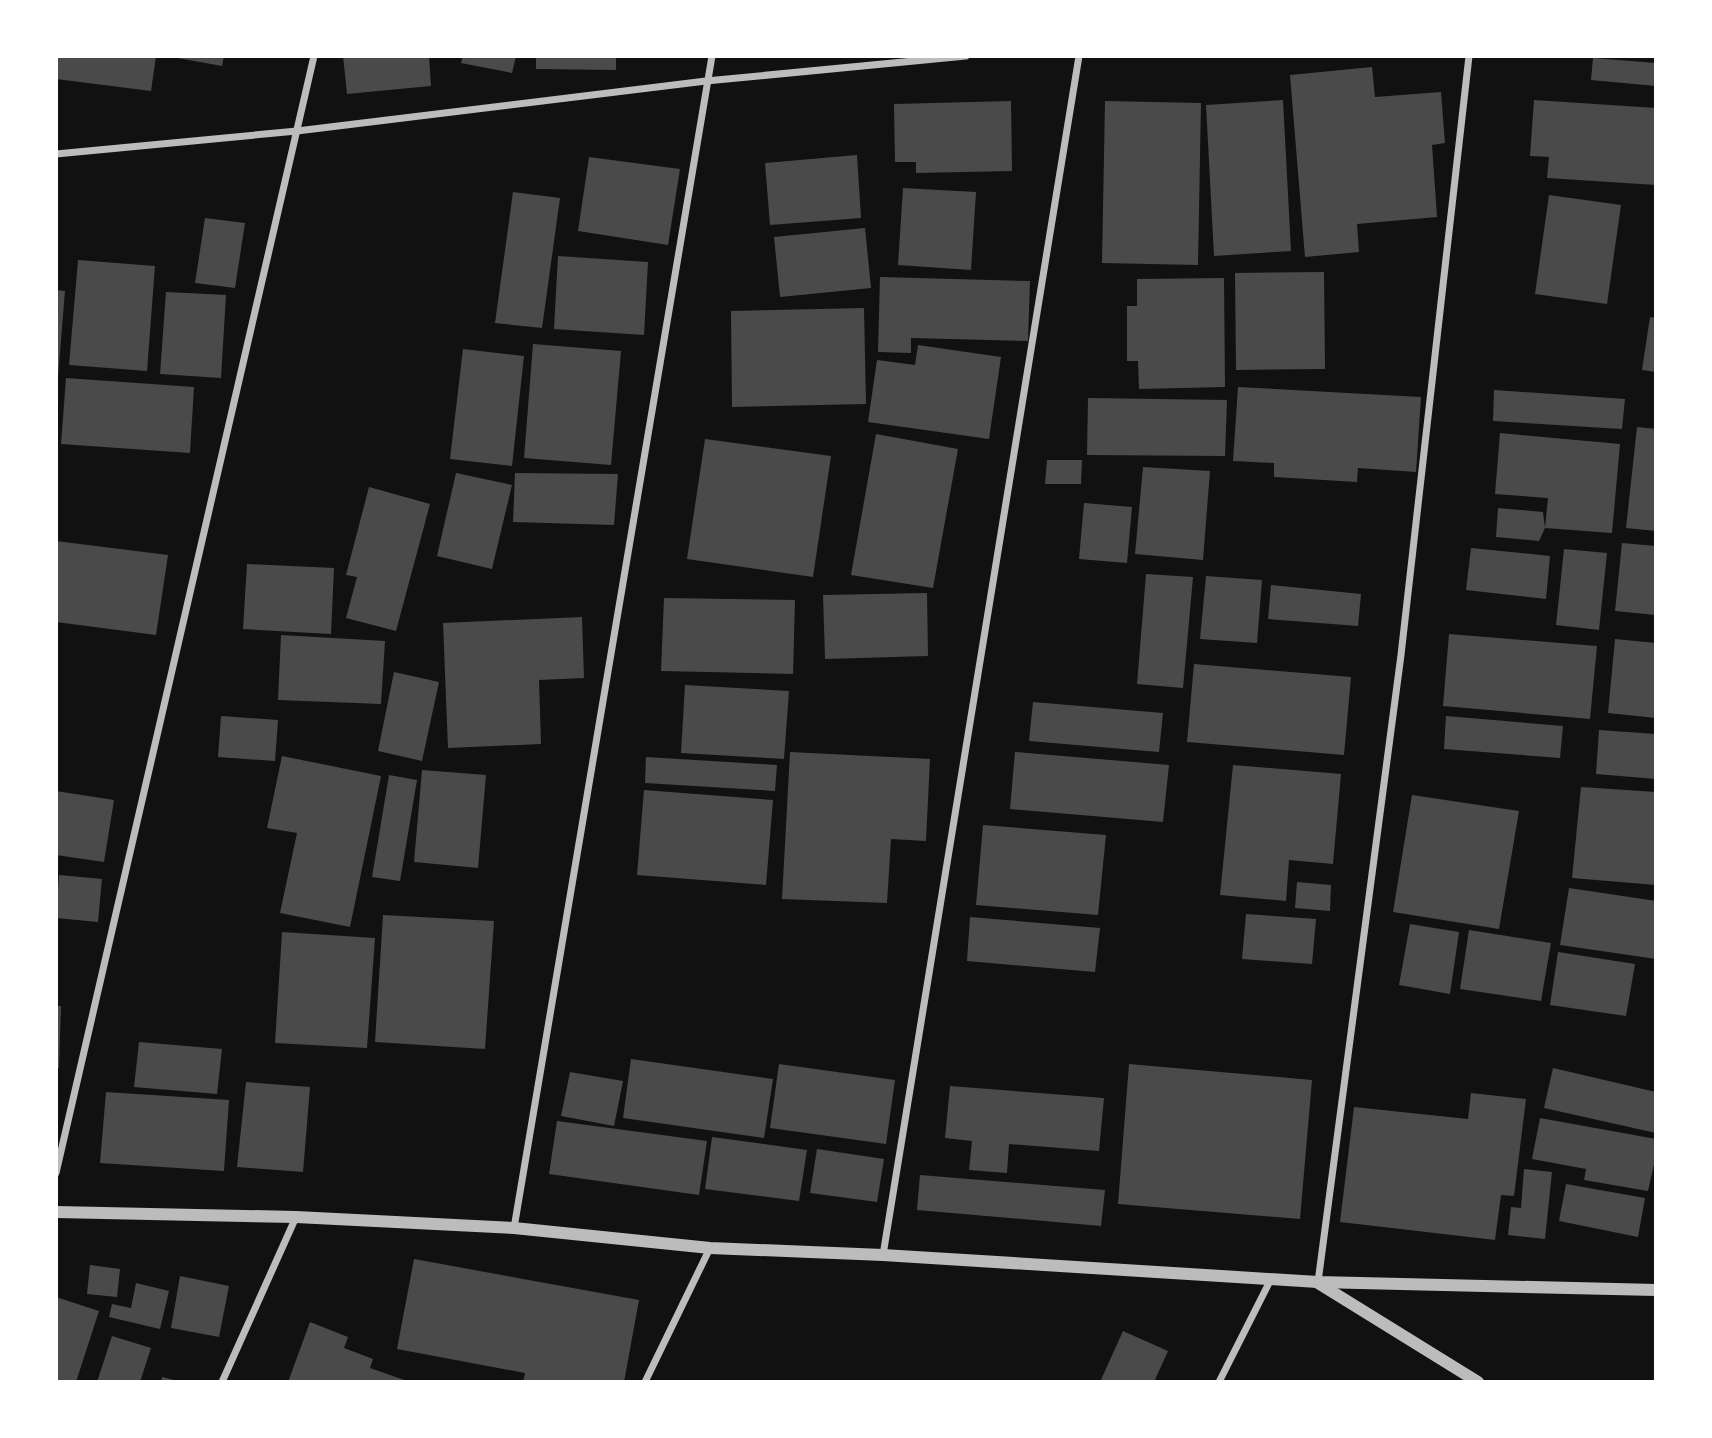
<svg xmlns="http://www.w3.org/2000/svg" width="1712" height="1438" viewBox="0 0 1712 1438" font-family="Merriweather,serif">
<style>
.building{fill:#4a4a4a}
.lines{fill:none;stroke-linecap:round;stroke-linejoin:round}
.minor{stroke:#bcbcbc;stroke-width:7}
.tertiary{stroke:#bcbcbc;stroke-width:12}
</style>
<rect width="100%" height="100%" fill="#111"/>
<!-- building -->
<g class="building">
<polygon points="56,56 156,56 151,91 56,79"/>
<polygon points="172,56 224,56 222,66 172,57"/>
<polygon points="343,56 429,56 431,86 347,94"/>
<polygon points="463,56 516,56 512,73 461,63"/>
<polygon points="536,56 616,56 616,70 536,69"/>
<polygon points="1593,58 1656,63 1656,86 1591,80"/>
<polygon points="1372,67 1375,97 1441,92 1445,143 1432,145 1437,217 1357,224 1359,252 1305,257 1290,75"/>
<polygon points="1283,100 1291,251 1214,256 1206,105"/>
<polygon points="1534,100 1656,108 1656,185 1547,178 1549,157 1530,156"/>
<polygon points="1011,101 1012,171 916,173 916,162 895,162 894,104"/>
<polygon points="1105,101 1201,103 1198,265 1102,263"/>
<polygon points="857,155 861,218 770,225 765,163"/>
<polygon points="589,157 680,169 668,245 578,231"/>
<polygon points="903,188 976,192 971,270 898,265"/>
<polygon points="513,192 560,198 542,328 495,323"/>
<polygon points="1549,195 1621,205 1607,304 1535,294"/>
<polygon points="205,218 245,223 235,288 195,283"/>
<polygon points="865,228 871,288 780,297 774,237"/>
<polygon points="558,256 648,262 644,335 554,329"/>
<polygon points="78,260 155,266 147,371 69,365"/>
<polygon points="1324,272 1325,369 1236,370 1235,273"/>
<polygon points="880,277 1030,281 1028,341 911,338 911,353 878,352"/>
<polygon points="1224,278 1225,387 1139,389 1138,361 1127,361 1127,306 1137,306 1137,279"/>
<polygon points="56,290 65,291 58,377 56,377"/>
<polygon points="166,292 226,295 221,378 160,374"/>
<polygon points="864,308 866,404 732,407 731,311"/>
<polygon points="1650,317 1656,318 1656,372 1642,370"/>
<polygon points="533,344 621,351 611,465 524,458"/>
<polygon points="918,345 1001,357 989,439 868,422 877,360 915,365"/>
<polygon points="463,349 524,356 512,466 450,459"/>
<polygon points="66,378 194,387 190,453 61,444"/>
<polygon points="1238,387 1421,397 1416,472 1358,468 1357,482 1274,477 1274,463 1233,461"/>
<polygon points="1494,390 1625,399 1622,429 1493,421"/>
<polygon points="1088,398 1227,400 1225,456 1087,455"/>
<polygon points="1637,427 1656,429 1656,531 1626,528"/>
<polygon points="1500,433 1620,444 1612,533 1545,528 1548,498 1495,494"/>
<polygon points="876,434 958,449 933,588 851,575"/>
<polygon points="705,439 831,456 813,577 687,559"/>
<polygon points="1047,460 1082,460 1081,484 1045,484"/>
<polygon points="1143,467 1210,471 1203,560 1135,554"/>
<polygon points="456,473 512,485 492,569 437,556"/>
<polygon points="515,473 618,474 614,525 513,522"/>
<polygon points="369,487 430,504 396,631 346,618 357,577 346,575"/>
<polygon points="1084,503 1132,507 1127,563 1079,559"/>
<polygon points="1498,508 1543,512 1545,528 1539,541 1496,537"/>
<polygon points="56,541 168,555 156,635 56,622"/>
<polygon points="1622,543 1656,546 1656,615 1615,611"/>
<polygon points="1471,548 1550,556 1546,599 1466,590"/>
<polygon points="1564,549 1607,553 1599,630 1556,625"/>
<polygon points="247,564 334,568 331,634 243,629"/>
<polygon points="1146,574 1193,577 1183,688 1137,684"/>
<polygon points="1206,576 1262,580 1257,643 1200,639"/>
<polygon points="1271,585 1361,594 1358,626 1268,619"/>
<polygon points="927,593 928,656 825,659 823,595"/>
<polygon points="664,598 795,600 793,674 661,671"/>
<polygon points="582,617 584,678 539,680 541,744 448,748 443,623"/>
<polygon points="1449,634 1597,646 1590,719 1443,706"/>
<polygon points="281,635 385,641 381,704 278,700"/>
<polygon points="1615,639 1656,643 1656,718 1608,713"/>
<polygon points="1194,664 1351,677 1344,755 1187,742"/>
<polygon points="394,672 439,682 422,761 378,751"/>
<polygon points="685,685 789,691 784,759 681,753"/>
<polygon points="1033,702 1163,713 1159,752 1029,741"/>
<polygon points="221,716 278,720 275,761 218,757"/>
<polygon points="1446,716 1563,726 1560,758 1444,749"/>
<polygon points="1599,730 1656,734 1656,779 1596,774"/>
<polygon points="790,752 930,759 926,841 891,839 887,903 782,899"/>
<polygon points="1015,752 1169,765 1163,822 1010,809"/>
<polygon points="282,756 381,776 350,927 280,913 297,833 267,828"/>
<polygon points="646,757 777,765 775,791 645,783"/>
<polygon points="1233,765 1341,774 1333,864 1289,860 1286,901 1220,895"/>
<polygon points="422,770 486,775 478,868 414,862"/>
<polygon points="389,775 417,780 400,881 372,877"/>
<polygon points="1581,787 1656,792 1656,885 1572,878"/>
<polygon points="644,790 773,800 766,885 637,875"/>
<polygon points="56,791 114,800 104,862 56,855"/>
<polygon points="1412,795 1519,811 1499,929 1393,912"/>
<polygon points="983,825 1106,835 1098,915 976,905"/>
<polygon points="59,875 102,879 98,922 56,918"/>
<polygon points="1297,882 1331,885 1330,911 1295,908"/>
<polygon points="1569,888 1656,901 1656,959 1560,945"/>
<polygon points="1246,914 1316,919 1312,964 1242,959"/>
<polygon points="383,915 494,921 485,1049 375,1042"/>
<polygon points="970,917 1100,928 1095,972 967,961"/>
<polygon points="1410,924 1459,932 1450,994 1399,985"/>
<polygon points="1469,930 1551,943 1541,1001 1460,989"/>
<polygon points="282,932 375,938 367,1048 275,1043"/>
<polygon points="1558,952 1635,964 1626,1016 1550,1005"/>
<polygon points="56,1006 61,1006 59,1068 56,1068"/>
<polygon points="139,1042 222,1049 217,1094 134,1087"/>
<polygon points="631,1059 773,1079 764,1138 623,1118"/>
<polygon points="779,1064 895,1080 886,1144 770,1128"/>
<polygon points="1129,1064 1312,1080 1300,1219 1118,1204"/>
<polygon points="1553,1068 1656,1092 1656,1133 1544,1108"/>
<polygon points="570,1072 623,1081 614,1126 561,1116"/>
<polygon points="246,1082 310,1087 303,1172 237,1167"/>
<polygon points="950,1086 1104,1098 1099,1151 1009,1144 1007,1173 969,1170 972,1141 945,1138"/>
<polygon points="106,1092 229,1100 224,1171 100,1163"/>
<polygon points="1471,1093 1526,1099 1514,1196 1501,1195 1495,1240 1340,1222 1354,1107 1468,1119"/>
<polygon points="1540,1118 1656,1139 1656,1155 1648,1191 1584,1180 1586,1169 1532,1159"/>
<polygon points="557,1121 707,1141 699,1195 549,1174"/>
<polygon points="712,1137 807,1150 799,1201 705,1189"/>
<polygon points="817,1149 884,1159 877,1202 810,1193"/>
<polygon points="1524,1169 1552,1172 1545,1239 1508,1235 1511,1207 1521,1208"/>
<polygon points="920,1175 1105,1190 1101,1226 917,1210"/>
<polygon points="1566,1184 1645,1198 1638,1237 1559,1221"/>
<polygon points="414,1259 639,1300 624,1382 523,1382 525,1373 397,1349"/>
<polygon points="90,1265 120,1269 117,1297 87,1294"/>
<polygon points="180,1276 229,1286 219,1337 171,1328"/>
<polygon points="136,1283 169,1291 160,1329 109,1317 112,1304 131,1308"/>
<polygon points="56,1297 99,1311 76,1382 56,1382"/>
<polygon points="310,1322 348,1337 344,1348 373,1359 370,1368 410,1382 288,1382"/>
<polygon points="1123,1331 1168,1351 1154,1382 1100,1382"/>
<polygon points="112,1336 151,1348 140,1382 97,1382"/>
<polygon points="162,1377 178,1381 178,1382 161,1382"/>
</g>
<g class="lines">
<!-- minor -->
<g class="minor">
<polyline points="56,154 297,131 706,81 966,56"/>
<polyline points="56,1173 314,56"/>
<polyline points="514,1228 712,56"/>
<polyline points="883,1255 1079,56"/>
<polyline points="1318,1282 1401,655 1469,56"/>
<polyline points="222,1382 296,1217"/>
<polyline points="645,1382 710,1248"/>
<polyline points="1219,1382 1271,1279"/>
</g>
<!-- tertiary -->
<g class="tertiary">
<polyline points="56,1212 296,1217 514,1228 710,1248 883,1255 1318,1282 1656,1290"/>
<polyline points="1318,1283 1478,1382"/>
</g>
</g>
<!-- border -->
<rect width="1712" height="1438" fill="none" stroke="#ffffff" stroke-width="116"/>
</svg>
